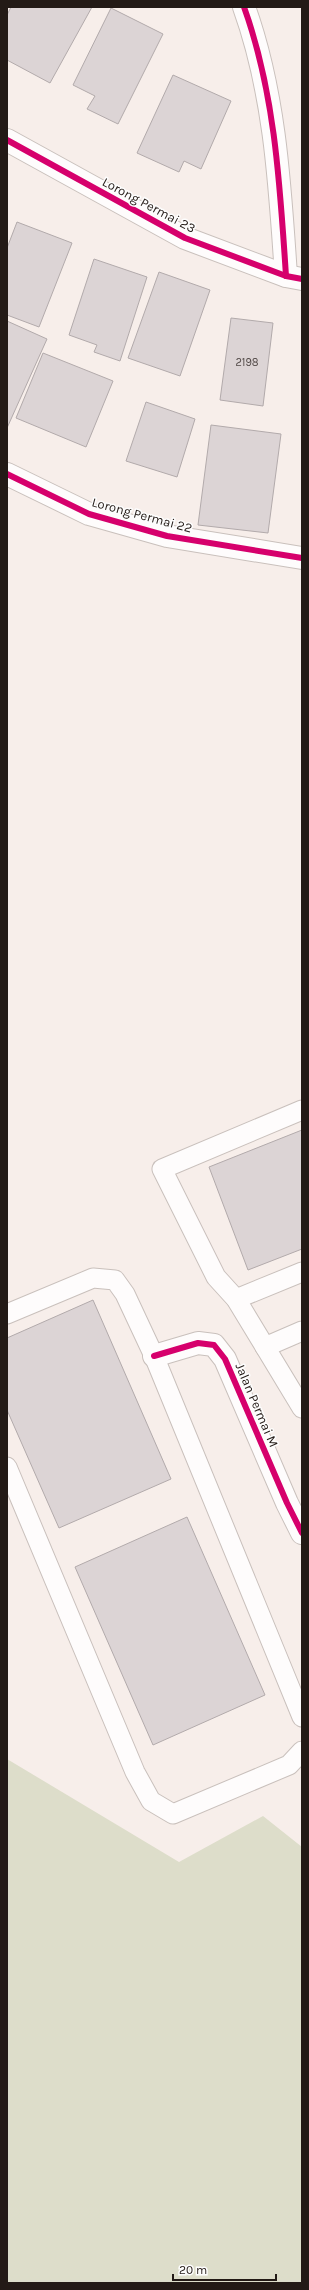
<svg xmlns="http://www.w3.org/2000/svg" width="309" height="2290" viewBox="0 0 309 2290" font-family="Karla,sans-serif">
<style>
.green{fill:#ddddca}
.building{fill:#dcd4d5;stroke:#b2aaab}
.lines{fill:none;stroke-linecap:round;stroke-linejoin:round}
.service-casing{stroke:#c9c0bc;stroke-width:21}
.minor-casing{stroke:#c9c0bc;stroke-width:24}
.service{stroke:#fefcfc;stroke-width:19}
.minor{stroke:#fefcfc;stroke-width:22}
.cycleway-casing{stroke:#fdfdfd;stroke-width:8}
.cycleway{stroke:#d6006c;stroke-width:6}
.labels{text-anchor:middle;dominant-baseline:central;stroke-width:3;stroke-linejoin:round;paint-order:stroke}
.number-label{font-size:11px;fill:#514846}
.street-label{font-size:13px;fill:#231a16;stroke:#fdfdfd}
</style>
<rect width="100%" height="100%" fill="#f7eeea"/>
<!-- green -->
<polygon class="green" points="7,1759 179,1862 263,1816 302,1847 302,2283 7,2283"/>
<!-- building -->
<g class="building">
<polygon points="11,7 92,7 50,83 7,60 7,15"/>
<polygon points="111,8 163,34 118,124 87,109 95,96 73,85"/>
<polygon points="173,75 231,101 201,169 184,161 179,172 137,153"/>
<polygon points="17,222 72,243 39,327 7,315 7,248"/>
<polygon points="94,259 147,277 120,361 94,352 97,345 69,335"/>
<polygon points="159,272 210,290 180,376 128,358"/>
<polygon points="231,318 273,323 263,406 220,400"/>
<polygon points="7,321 47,339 7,428"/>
<polygon points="43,353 113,381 86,447 16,418"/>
<polygon points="146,402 195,419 177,477 126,461"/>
<polygon points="211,425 281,434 268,533 198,525"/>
<polygon points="302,1130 302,1249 248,1270 209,1167"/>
<polygon points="93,1300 171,1479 59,1528 7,1410 7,1338"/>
<polygon points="187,1517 265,1695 153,1745 75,1567"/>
</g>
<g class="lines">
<!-- service casing -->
<g class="service-casing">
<g id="service">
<polyline points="302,1110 162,1169 216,1277 236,1299 302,1408"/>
<polyline points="236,1299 302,1272"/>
<polyline points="7,1314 93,1278 115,1280 125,1294 154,1356 302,1717"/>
<polyline points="265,1347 302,1331"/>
<polyline points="7,1467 135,1772 151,1801 173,1814 289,1765 302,1751"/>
</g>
</g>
<!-- minor casing -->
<g class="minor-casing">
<g id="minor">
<path d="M244,7C275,93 280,186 286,276"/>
<polyline points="7,140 185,238 286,276 302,279"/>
<polyline points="7,474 89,514 167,536 302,558"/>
<polyline points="154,1356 198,1343 214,1345 225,1359 287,1503 302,1533"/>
</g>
</g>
<!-- service -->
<use href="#service" class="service"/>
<!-- minor -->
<use href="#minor" class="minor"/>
<!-- cycleway casing -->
<g class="cycleway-casing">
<g id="cycleway">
<path d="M244,7C275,93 280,186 286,276"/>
<polyline points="7,140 185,238 286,276 302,279"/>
<polyline points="7,474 89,514 167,536 302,558"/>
<polyline points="154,1356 198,1343 214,1345 225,1359 287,1503 302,1533"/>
</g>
</g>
<!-- cycleway -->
<use href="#cycleway" class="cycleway"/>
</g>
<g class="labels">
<!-- number labels -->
<g class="number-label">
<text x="247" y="362">2198</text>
</g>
<!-- street labels -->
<g class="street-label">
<text transform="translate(149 205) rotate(28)">Lorong Permai 23</text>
<text transform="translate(142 515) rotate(15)">Lorong Permai 22</text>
<text transform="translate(257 1405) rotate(67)">Jalan Permai M</text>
</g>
</g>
<!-- border -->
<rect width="309" height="2290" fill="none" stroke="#231a16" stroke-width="16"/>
<!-- scale -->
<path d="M173 2274v6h103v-6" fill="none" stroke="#231a16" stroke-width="2"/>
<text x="179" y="2274" font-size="12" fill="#231a16" stroke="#fdfdfd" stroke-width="3" paint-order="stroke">20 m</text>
</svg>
